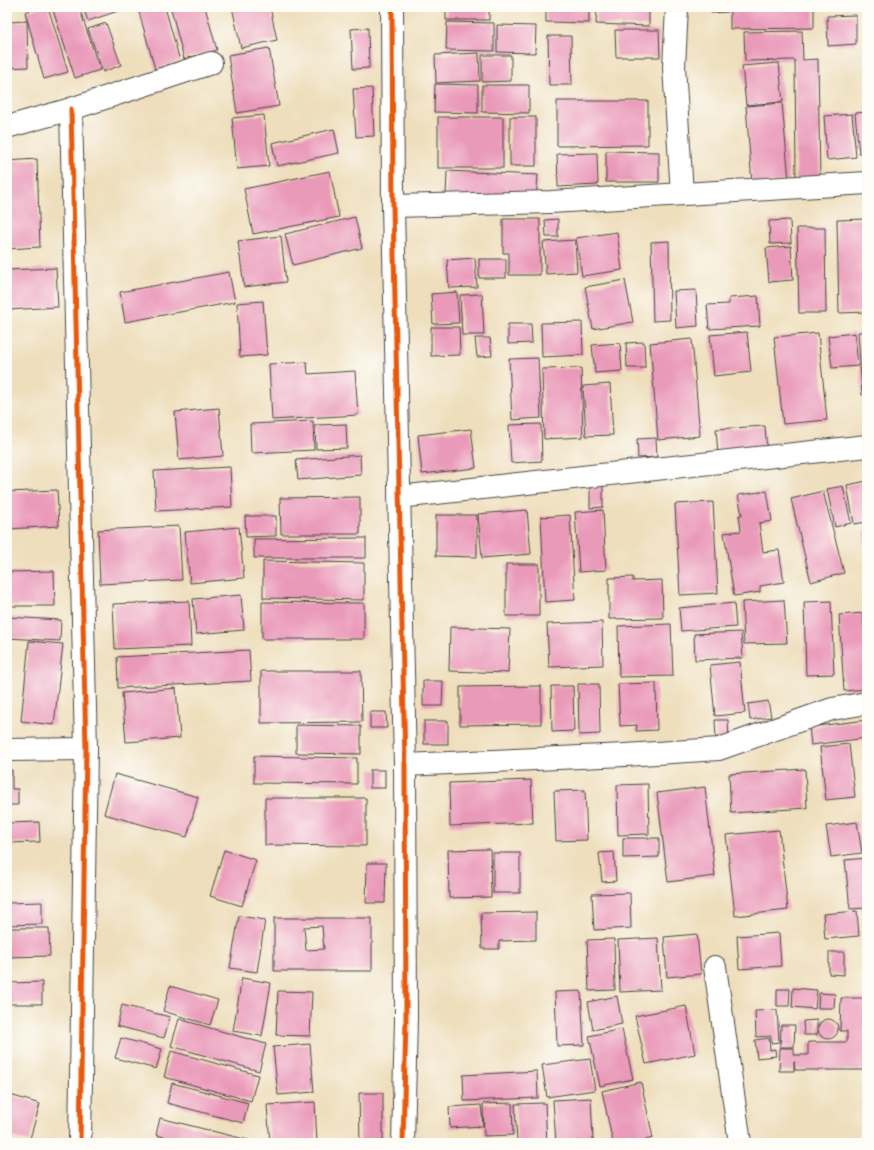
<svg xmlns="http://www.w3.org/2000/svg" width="874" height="1150" viewBox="0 0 874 1150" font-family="Vollkorn,serif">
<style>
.building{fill:#ea9ab9;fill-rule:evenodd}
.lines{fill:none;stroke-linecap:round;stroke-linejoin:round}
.minor-casing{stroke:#484641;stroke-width:24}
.minor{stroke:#fff;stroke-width:22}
.cycleway-casing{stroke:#fdfcf7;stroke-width:8}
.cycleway{stroke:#e8590c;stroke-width:5}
</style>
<rect width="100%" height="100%" fill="#fdfcf7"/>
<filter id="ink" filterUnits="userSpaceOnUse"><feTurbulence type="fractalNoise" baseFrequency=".025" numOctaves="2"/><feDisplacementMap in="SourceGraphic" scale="8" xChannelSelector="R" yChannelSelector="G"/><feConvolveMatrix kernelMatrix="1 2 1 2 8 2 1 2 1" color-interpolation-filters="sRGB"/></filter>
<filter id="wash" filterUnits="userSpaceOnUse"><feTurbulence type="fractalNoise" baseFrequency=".012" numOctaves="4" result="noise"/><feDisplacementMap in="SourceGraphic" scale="16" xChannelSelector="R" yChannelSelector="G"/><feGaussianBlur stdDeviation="0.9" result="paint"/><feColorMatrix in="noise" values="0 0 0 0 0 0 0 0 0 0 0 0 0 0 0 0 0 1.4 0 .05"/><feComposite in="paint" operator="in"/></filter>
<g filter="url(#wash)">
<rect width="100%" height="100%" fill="#eedebc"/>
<g id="blocks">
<!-- building -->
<g class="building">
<polygon points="41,7 48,7 68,72 44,79 25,12"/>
<polygon points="52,7 79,7 100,70 75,78"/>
<polygon points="83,7 130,7 88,21"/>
<polygon points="159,7 165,7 180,61 155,69 139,12"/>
<polygon points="178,7 205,7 217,50 184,59 171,9"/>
<polygon points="232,7 270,7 277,40 241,48"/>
<rect x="446" y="7" width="43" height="13"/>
<polygon points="546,7 589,7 589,23 546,22"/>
<polygon points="597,7 649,7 649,26 596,24"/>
<polygon points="711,7 728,7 728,12 711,13"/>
<polygon points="730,7 814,7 814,28 730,29"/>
<polygon points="856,15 856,44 828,46 827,16"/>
<polygon points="27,21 28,67 7,68 7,22"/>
<polygon points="447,22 494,23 494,51 446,50"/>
<polygon points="106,23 121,65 103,72 88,29"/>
<polygon points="497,25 536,26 535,53 497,52"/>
<polygon points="368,28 369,68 353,69 351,29"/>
<polygon points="615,30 659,30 660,57 616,57"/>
<polygon points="802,31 803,60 818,59 820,181 796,181 795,60 745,61 744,32"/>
<polygon points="548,36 571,36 572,85 549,85"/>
<polygon points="269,48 279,106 237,113 228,55"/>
<polygon points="479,53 480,81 436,83 435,55"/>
<polygon points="482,55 511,55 511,81 482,82"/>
<polygon points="779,63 783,102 746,105 742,66"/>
<polygon points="435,84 478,85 478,113 434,112"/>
<polygon points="482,85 529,85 529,113 482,112"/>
<polygon points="372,88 374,136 356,137 353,89"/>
<polygon points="557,101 648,101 648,145 557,146"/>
<polygon points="782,103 789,181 752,184 746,106"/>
<polygon points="867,112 867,152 859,153 855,113"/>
<polygon points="852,114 856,157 827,160 824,116"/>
<polygon points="264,115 269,166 237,169 232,118"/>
<rect x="438" y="117" width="65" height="51"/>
<rect x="510" y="117" width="26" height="49"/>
<polygon points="334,129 339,153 277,166 272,143"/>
<polygon points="606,151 659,152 659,182 606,182"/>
<polygon points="597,153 598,185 558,187 557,154"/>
<polygon points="37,159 40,247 7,249 7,161"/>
<polygon points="330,171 339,217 253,234 244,189"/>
<polygon points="447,171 538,175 536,200 446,196"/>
<polygon points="355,217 362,248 293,265 285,234"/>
<polygon points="503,219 540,219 540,275 509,275 509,253 503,253"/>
<polygon points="558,219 558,237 546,237 545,220"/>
<polygon points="867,219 867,312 839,313 837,220"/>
<polygon points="790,220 791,243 770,244 769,221"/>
<polygon points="797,228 825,228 826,313 799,313"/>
<polygon points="617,232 622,270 582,276 576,238"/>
<polygon points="281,236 286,282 244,287 238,241"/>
<polygon points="575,240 577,272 546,274 543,242"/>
<polygon points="669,241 670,320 653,321 651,242"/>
<polygon points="791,246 793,280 769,282 766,248"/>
<polygon points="475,258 477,287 449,288 447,260"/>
<rect x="479" y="259" width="27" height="19"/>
<polygon points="56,268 58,307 7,310 7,270"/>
<polygon points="229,272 235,302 125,322 120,292"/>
<polygon points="625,280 633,322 593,329 585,287"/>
<polygon points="696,290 698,326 676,328 674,291"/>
<polygon points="457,292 459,323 433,324 431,294"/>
<polygon points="482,294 484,335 462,335 460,295"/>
<polygon points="758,296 760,326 709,329 707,305 729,304 729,298"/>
<polygon points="263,301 267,355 240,357 237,303"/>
<polygon points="582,322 583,355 542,357 541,323"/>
<polygon points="508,324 531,324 532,343 508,344"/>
<polygon points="431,327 459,327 460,355 431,356"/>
<polygon points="747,332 751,372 714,376 710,335"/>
<polygon points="858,332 867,332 867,394 862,395"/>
<polygon points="818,333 827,420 783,424 774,337"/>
<polygon points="855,333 858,366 832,368 828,336"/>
<polygon points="475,338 490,338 492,356 477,357"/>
<polygon points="692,339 700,436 658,440 650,343"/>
<polygon points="644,342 645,368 627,368 626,343"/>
<polygon points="620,343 622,371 595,373 592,345"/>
<polygon points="538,358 541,418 512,420 509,359"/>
<polygon points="307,362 308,374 355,371 358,415 272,420 269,364"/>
<polygon points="581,368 583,437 544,439 542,369"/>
<polygon points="610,384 613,435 586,436 583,386"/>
<polygon points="219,408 223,456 179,460 175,412"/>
<polygon points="313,421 314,450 251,453 250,424"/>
<polygon points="346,424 347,448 316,449 315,425"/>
<polygon points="541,424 542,461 511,463 509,425"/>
<polygon points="765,426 767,451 718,455 716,429"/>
<polygon points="471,429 476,468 422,474 418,435"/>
<polygon points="656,438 657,457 638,458 637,439"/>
<polygon points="360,455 361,475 298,480 296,460"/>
<polygon points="230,467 232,507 156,511 154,471"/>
<polygon points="867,481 867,522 854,524 847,485"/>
<polygon points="590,486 603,486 603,507 590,508"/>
<polygon points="843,486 851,523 835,527 827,489"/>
<polygon points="57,490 59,526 8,529 7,492"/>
<polygon points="767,491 772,521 759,523 763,552 779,550 784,582 760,586 760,592 734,596 724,533 741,531 739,515 742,515 738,495"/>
<polygon points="823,491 844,573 811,582 791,499"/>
<polygon points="360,497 360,534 281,534 280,498"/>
<polygon points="713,502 718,593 680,595 675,504"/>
<polygon points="527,510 531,554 482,558 478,514"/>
<polygon points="603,510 606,570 579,572 575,512"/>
<polygon points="436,515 477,515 477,557 436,556"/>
<polygon points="570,515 575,600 545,602 541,517"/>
<polygon points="245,516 276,516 276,536 246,537"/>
<polygon points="179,526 182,580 100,584 98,530"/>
<polygon points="239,527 244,578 190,583 185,532"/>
<polygon points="863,532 867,532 867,551 866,551"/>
<polygon points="366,538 366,558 254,558 254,539"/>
<polygon points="263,561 364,563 364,600 263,598"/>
<rect x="506" y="564" width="33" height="52"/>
<polygon points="54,571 55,606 7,606 7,572"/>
<polygon points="633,577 633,581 662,580 663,618 609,619 609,578"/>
<polygon points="241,595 244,630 196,634 193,599"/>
<polygon points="784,600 787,643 744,644 742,602"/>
<polygon points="189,601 191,646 115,649 113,604"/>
<polygon points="831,601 834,674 806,675 804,602"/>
<polygon points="262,602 364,603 364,639 262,639"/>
<polygon points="734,603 736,627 681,631 679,608"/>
<polygon points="863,613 867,660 867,689 844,691 839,615"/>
<polygon points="7,617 61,620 60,641 7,638"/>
<polygon points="602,622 603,665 549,667 547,624"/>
<polygon points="671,624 673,676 619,677 618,626"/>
<polygon points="450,627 510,629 508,673 449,671"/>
<polygon points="741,632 743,658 695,660 694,634"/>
<polygon points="29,641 63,644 54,725 21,721"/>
<polygon points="249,650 251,681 118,688 117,657"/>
<polygon points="740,662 745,713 715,716 710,665"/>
<polygon points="261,671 361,671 362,722 261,723"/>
<polygon points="423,681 443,681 442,706 423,706"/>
<polygon points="656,683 657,730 636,731 637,725 620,726 618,684"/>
<polygon points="578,684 599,684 600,734 579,735"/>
<polygon points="541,686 541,724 460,725 460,687"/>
<polygon points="551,686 573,686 574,731 552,732"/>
<polygon points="176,688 180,738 126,742 122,693"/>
<polygon points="768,701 771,717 750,720 748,704"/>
<polygon points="370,712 386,712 387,728 370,728"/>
<polygon points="715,720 728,720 729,740 716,740"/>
<polygon points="867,720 867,738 811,745 809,727"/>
<rect x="424" y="721" width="24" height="23"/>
<polygon points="296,725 361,726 361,754 296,753"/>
<polygon points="849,744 855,797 826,800 820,747"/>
<polygon points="254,756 357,758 357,784 254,783"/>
<polygon points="805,769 807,808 731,813 729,774"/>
<polygon points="7,770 12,770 12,789 18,789 18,805 7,805"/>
<rect x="370" y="770" width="15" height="18"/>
<polygon points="115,774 198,797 187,837 104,814"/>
<polygon points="531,780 533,823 450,826 449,783"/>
<polygon points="648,784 649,834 618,835 617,785"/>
<polygon points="705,787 715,876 668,882 657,793"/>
<polygon points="585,790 587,840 556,841 554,791"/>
<polygon points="265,798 366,798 366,846 265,845"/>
<polygon points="39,822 40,842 7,843 7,823"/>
<polygon points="857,822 862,853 831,857 826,826"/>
<polygon points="779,830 788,910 735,916 726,835"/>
<polygon points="623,838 659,838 659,857 623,858"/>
<polygon points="490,849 491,897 449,898 448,850"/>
<polygon points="224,850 256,860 242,906 210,896"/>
<polygon points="614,852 616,881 602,882 599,853"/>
<rect x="493" y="853" width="27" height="40"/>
<polygon points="867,858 867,908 850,909 845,860"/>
<polygon points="367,863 386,863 385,903 366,903"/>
<polygon points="630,893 631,928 594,930 592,894"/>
<polygon points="42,902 42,924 7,925 7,903"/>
<polygon points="857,911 859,936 825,939 823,914"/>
<polygon points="536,912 536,940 499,941 499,949 482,949 481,913"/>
<polygon points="239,916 265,920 257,972 230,968"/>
<path d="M274,918H372V971H274ZM322,926L324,949L306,950L304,927Z"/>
<polygon points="864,920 867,920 867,956 865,956"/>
<polygon points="7,928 49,928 50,956 7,957"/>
<polygon points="779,933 781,966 739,969 737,936"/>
<polygon points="697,934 701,974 667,977 664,937"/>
<polygon points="658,938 661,990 620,992 618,940"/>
<polygon points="614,939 615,990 589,991 587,940"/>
<polygon points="829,952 844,952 844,975 829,974"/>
<polygon points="242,978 271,983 262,1036 233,1031"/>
<polygon points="42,982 42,1004 7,1004 7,983"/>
<polygon points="170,986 218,1000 210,1025 163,1011"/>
<polygon points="793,988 817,990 815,1009 792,1007"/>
<polygon points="777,989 790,989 789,1006 777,1006"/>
<polygon points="278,991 312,992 310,1036 276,1035"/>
<polygon points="581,991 584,1045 557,1046 555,992"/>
<polygon points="819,993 835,994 834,1008 818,1008"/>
<polygon points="617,996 622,1024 593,1030 588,1002"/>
<polygon points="841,998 867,998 867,1070 795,1070 794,1061 794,1071 779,1071 780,1048 794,1048 794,1055 808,1055 808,1042 847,1042 847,1031 840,1031"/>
<polygon points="122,1005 170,1017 164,1038 117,1026"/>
<polygon points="686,1006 695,1054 646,1064 635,1016"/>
<polygon points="777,1010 779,1042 771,1043 771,1036 756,1037 755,1011"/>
<polygon points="179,1019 266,1044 259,1071 171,1046"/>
<circle cx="828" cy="1029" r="10"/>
<polygon points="817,1020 817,1035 804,1035 803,1021"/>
<polygon points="781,1025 795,1025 794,1047 780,1047"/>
<polygon points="622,1029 633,1079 600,1086 589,1036"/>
<polygon points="121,1038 162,1049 156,1069 115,1058"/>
<polygon points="769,1038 770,1050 775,1049 776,1056 757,1058 755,1040"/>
<polygon points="310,1044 314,1092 278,1095 273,1047"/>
<polygon points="171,1051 258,1075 251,1101 164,1077"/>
<polygon points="590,1059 595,1090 547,1097 542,1065"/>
<polygon points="537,1071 538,1098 464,1101 463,1075"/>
<polygon points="641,1082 653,1138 633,1143 613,1143 602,1091"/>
<polygon points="172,1083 248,1103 243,1123 167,1103"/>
<polygon points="359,1093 383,1093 383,1143 360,1143"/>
<polygon points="7,1094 40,1104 29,1142 7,1136"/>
<polygon points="591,1098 593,1140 556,1143 553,1100"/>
<polygon points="315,1102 317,1143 270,1143 267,1105"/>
<polygon points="512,1103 513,1135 484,1136 483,1104"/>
<polygon points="545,1103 547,1143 517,1143 515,1104"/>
<polygon points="481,1105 483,1126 450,1128 449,1107"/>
<polygon points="160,1118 252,1141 251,1143 188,1143 156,1135"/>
</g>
</g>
</g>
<g filter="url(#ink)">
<use href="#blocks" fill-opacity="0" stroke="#484641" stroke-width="1"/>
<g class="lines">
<!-- minor casing -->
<g class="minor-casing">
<g id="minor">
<polyline points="392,7 393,206 405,765 406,1020 403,1143"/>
<polyline points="677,7 674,67 682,194"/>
<polyline points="71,109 86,749 80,1143"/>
<polyline points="7,127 71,109 211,63"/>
<polyline points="393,206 551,202 867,183"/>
<polyline points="399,497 867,446"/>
<polyline points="7,750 86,749"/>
<polyline points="405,765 625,755 719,749 832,709 867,703"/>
<polyline points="715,967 740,1143"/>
</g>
</g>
<!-- minor -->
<use href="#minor" class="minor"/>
<!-- cycleway casing -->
<g class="cycleway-casing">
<g id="cycleway">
<polyline points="392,7 393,206 405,765 406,1020 403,1143"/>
<polyline points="71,109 86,749 80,1143"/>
</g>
</g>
<!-- cycleway -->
<use href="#cycleway" class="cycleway"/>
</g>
</g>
<!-- margin -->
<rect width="874" height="1150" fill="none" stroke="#fdfcf7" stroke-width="24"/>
</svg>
